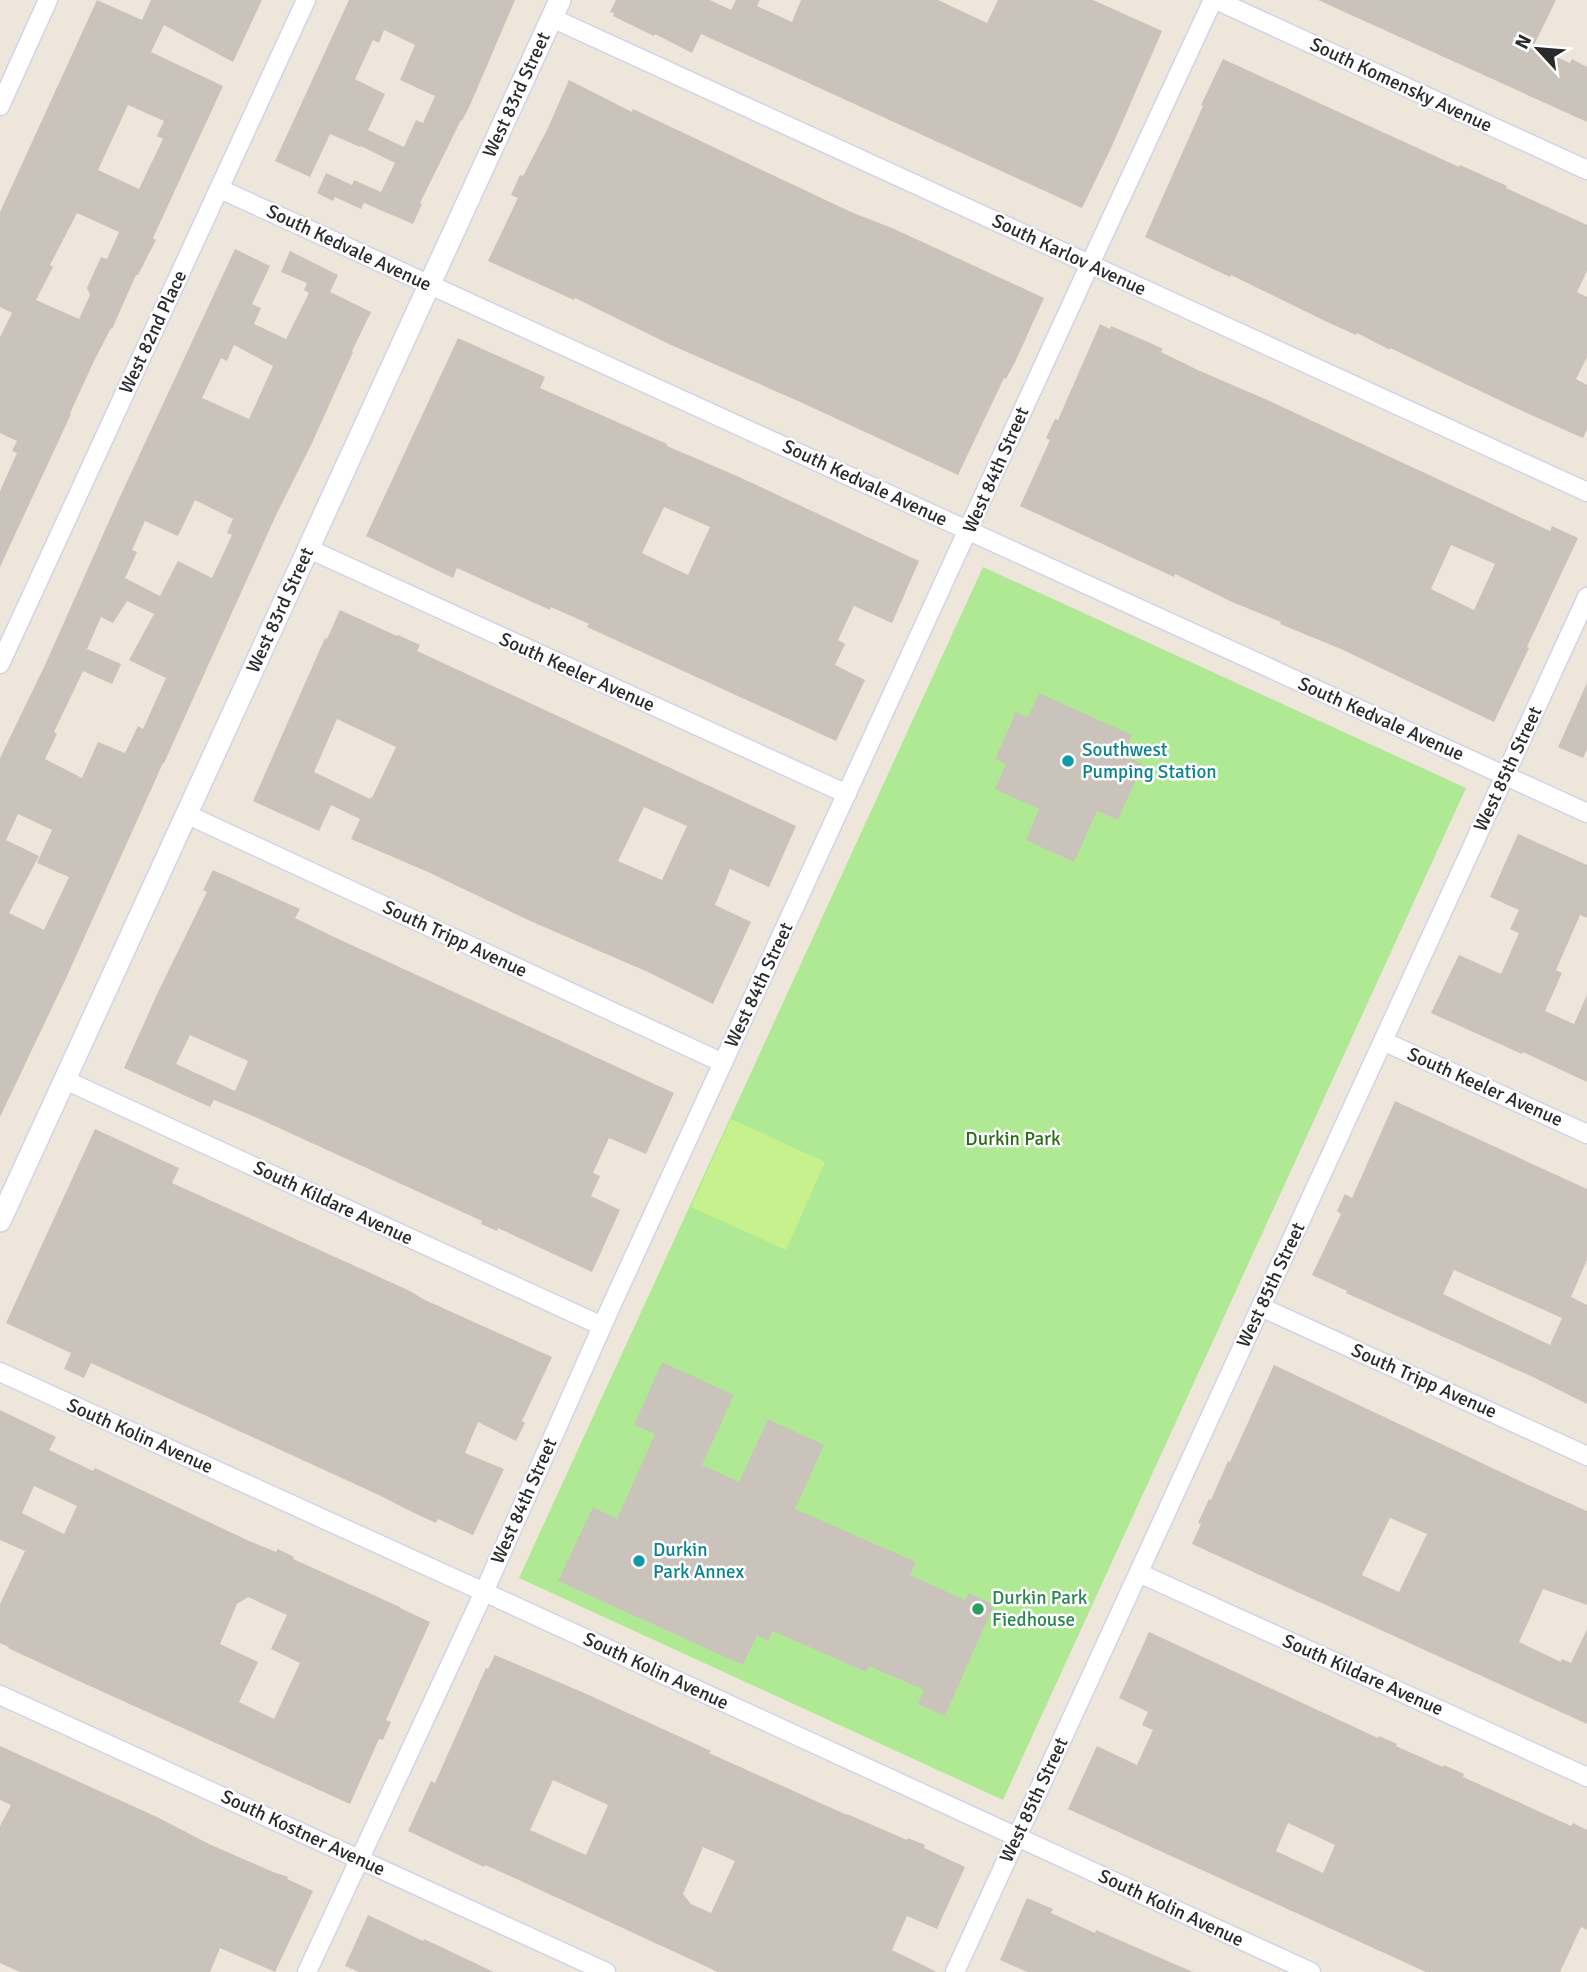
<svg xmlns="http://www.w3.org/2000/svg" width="1587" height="1972" viewBox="0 0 1587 1972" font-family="Signika,sans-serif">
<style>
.green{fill:#b0e993}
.pitch{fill:#c7f18d}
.building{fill:#c9c3bb;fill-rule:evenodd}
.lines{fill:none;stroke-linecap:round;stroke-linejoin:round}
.minor-casing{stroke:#d0d4e5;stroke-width:21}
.tertiary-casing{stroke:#d0d4e5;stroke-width:24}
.minor{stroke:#fff;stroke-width:18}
.tertiary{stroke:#fff;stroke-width:21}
.culture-dot{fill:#0f9aa8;stroke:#fff;stroke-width:2.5}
.leisure-dot{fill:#2e9e5b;stroke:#fff;stroke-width:2.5}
.labels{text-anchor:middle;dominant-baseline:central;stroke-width:5;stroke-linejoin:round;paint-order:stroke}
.street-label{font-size:19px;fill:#2a2a2a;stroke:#fff}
.culture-label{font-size:19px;fill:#0d838f;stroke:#fff;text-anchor:start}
.park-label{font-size:19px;fill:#266e14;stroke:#fff}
.leisure-label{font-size:19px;fill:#27864d;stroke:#fff;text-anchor:start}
</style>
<rect width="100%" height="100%" fill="#eee6db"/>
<!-- green -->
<polygon class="green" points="983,567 1466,788 1003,1800 519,1578"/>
<!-- pitch -->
<polygon class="pitch" points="731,1119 825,1162 786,1250 691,1207"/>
<!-- building -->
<g class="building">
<path d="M97,0L142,20L151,0H262L233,62L164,25L151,52L223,86L153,238L156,240L138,275H136L112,329L111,328L94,361L70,413L71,414L0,567V491L17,453L12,451L17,441L0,433V337L12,313L0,307V212ZM128,105L164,121L157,136L163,139L139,189L98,170ZM77,213L119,232L107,259L101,257L87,288L90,295L79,319L36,300L53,267L50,265Z"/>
<path d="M349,0H515L471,103L462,121L461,120L420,203L422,204L413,224L364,203L361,209L335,197L333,201L317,193L326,173L352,185L354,180L381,192L395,163L361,146L360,147L330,134L310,177L275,161ZM384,30L415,45L400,80L435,96L423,123L416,120L404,147L368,130L385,94L355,79L373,40L379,43Z"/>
<polygon points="616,0 710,0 731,10 736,0 760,0 757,6 792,22 801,0 938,0 987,23 998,0 1093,0 1162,31 1112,146 1082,208 701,34 692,53 655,34 654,36 613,16 614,13 610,12"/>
<polygon points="1318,0 1556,0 1533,47 1570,63 1572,59 1587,67 1587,122"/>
<polygon points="1223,59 1459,167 1460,165 1507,186 1506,188 1587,225 1587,271 1577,292 1587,297 1587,357 1576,379 1587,385 1587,429 1583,438 1518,409 1390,348 1390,350 1357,333 1356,335 1325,321 1231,275 1230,277 1145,237 1203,106 1201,105"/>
<polygon points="569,80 632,112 633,109 851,212 892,228 1044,298 1016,360 1006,379 1004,378 958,475 798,401 671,345 575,298 574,300 488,261 518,198 511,195 520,175 523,176 547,130"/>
<path d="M235,249L270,266L252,304L261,308L254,324L286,339L309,293L304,290L307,283L281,272L290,251L338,275L330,292L371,312L352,351L353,352L312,443L277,513L164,763H163L67,976L0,1117V758L45,665L118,501ZM234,345L273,366L249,419L202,398L221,358L227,361ZM195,500L233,519L227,533L232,535L212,578L178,561L160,596L125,578L137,552L132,550L145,521L178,536ZM127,601L154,614L129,660L166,678L143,729L138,726L125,753L98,742L82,778L45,759L57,734L54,732L83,671L112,684L121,664L87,649L101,617L113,623ZM18,814L52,830L37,863L69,877L44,930L9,913L39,856L6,840Z"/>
<path d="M1100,324L1110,329L1111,326L1148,342L1163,349L1161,352L1200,371L1265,399L1550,531L1552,526L1578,538L1527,647L1529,648L1494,722L1341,649L1280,624L1281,622L1232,602L1175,574L1174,577L1020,506L1050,440L1046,438L1055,419L1058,420ZM1451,545L1495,564L1474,610L1431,589Z"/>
<path d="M458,338L545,377L540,388L667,444V446L737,476L919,561L892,623L854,606L838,640L845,644L835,665L865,680L836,741L587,627L589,624L551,607L550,610L457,568L453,578L366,536ZM664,507L710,527L688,575L642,553Z"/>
<path d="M340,610L397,636L398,635L420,645L417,651L796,826L769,887L730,869L715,905L751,922L713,1004L650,973L528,920L428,872L351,839L360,819L331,805L319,831L253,801L325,638L327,639ZM337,719L396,747L372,798L370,797V799L314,772ZM644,807L687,826L662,880L618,861Z"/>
<polygon points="1587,683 1587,749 1583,758 1558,747"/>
<polygon points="1039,693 1132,735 1123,755 1143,764 1118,820 1097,811 1074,862 1026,840 1039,809 995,789 1006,764 995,759 1016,712 1028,717"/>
<polygon points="1518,834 1587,865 1587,918 1580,915 1556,970 1562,973 1545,1011 1574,1024 1587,995 1587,1082 1523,1052 1522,1054 1431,1013 1459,955 1501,974 1519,933 1510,929 1519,910 1490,897"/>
<path d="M213,870L300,909L295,918L334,937L674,1093L646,1154L609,1138L593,1173L600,1176L591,1196L620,1210L592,1272L498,1228L497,1231L481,1224L482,1221L253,1116L214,1100L210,1107L124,1068L159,990L207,892L203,890ZM190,1035L248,1061L235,1091L176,1064Z"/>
<path d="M1395,1101L1587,1189V1260L1571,1297L1587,1305V1404L1535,1378L1346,1293L1347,1291L1312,1275L1341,1214L1337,1211L1345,1194L1352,1198ZM1454,1270L1562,1318L1550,1345L1443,1294Z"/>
<polygon points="95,1129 179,1168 172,1183 410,1291 425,1300 552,1357 522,1421 525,1423 516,1441 478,1422 465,1453 504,1469 473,1535 438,1519 436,1523 412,1512 381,1496 91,1363 84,1378 64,1369 71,1353 6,1323"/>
<polygon points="662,1362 734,1395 702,1465 739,1482 768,1419 824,1445 795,1509 916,1562 910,1575 965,1600 969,1593 994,1605 945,1716 918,1704 924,1690 869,1666 866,1672 773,1631 768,1641 757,1635 743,1665 558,1581 593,1507 617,1519 655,1434 634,1425"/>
<path d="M1274,1365L1522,1482L1587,1511V1605L1543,1589L1519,1642L1561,1662L1562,1659L1571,1663L1587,1629V1724L1192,1544L1201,1524L1198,1523L1209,1499L1211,1500L1228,1461L1230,1462ZM1390,1518L1427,1534L1399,1592L1362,1575Z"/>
<path d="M0,1410L56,1437L49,1450L93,1471L95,1468L249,1541L276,1552L278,1549L294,1557L293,1559L400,1607V1608L430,1622L386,1720L391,1722L383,1740L379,1739L350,1804L81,1682L8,1648L9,1647L0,1643V1604L25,1551L0,1540ZM34,1486L77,1506L64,1534L22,1513ZM248,1597L287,1615L271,1649L300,1663L274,1719L239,1702L258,1662L220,1644L237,1604Z"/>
<path d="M1149,1632L1378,1738L1379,1736L1397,1744L1396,1746L1443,1767L1444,1765L1464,1774L1463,1777L1571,1826L1573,1823L1587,1830V1930L1581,1927L1560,1972H1426L1068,1809L1097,1746L1137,1765L1153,1730L1142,1725L1148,1712L1119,1698ZM1288,1823L1335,1845L1323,1873L1276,1851Z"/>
<path d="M495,1655L582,1692L711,1751L709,1753L847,1815V1814L907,1840L908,1838L925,1845L924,1848L965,1867L937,1929L907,1916L892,1950L937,1972H718L510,1876L485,1865L484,1867L408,1831L431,1781L435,1783L486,1668L488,1669ZM553,1780L608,1805L586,1855L530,1830ZM703,1847L735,1861L711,1913L691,1904L683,1894Z"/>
<polygon points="0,1746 157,1817 209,1844 273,1872 288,1877 287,1879 313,1891 275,1972 220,1948 210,1972 20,1972 0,1963 0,1826 11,1805 0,1800"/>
<polygon points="1027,1898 1053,1909 1051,1913 1095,1933 1096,1930 1193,1972 1027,1972 1000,1960"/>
<polygon points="368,1915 423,1941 424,1939 494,1972 359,1972 345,1966"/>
</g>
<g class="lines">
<!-- minor casing -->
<g class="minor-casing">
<g id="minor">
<polyline points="1216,0 1587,170"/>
<polyline points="552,18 1587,492"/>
<polyline points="0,106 48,0"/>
<polyline points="220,189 1587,813"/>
<polyline points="309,549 847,794"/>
<polyline points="0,664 306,0"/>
<polyline points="186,814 723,1063"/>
<polyline points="1383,1041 1587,1134"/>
<polyline points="65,1080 602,1326"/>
<polyline points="1261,1307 1587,1456"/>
<polyline points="0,1372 484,1592 1311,1972"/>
<polyline points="1139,1573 1587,1777"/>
<polyline points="0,1695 606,1972"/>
<polyline points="307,1972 484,1592 612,1304 1090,264 1213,0"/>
<polyline points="955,1972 1587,597"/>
</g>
</g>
<!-- tertiary casing -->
<g class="tertiary-casing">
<g id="tertiary">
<path id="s1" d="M0,1221L560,0"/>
</g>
</g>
<!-- minor -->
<use href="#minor" class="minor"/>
<!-- tertiary -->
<use href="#tertiary" class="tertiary"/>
</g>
<!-- markers -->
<g class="culture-dot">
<circle cx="1068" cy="761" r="7"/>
<circle cx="639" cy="1561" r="7"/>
</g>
<circle class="leisure-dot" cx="978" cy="1609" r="7"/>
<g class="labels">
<!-- street labels -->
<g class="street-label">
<text transform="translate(1401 85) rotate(25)">South Komensky Avenue</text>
<text stroke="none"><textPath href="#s1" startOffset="1239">West 83rd Street</textPath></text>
<text transform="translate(349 248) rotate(25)">South Kedvale Avenue</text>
<text transform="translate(1069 255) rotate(25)">South Karlov Avenue</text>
<text transform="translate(153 332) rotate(-65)">West 82nd Place</text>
<text transform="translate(996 470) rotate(-66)">West 84th Street</text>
<text transform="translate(865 483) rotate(25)">South Kedvale Avenue</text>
<text stroke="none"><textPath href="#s1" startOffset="672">West 83rd Street</textPath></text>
<text transform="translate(577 672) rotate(24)">South Keeler Avenue</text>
<text transform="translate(1381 719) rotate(24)">South Kedvale Avenue</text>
<text transform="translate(1508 769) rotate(-65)">West 85th Street</text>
<text transform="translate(455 939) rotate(25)">South Tripp Avenue</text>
<text transform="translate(759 985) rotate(-65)">West 84th Street</text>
<text transform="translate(1485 1087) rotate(24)">South Keeler Avenue</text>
<text transform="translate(333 1203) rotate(25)">South Kildare Avenue</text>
<text transform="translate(1271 1285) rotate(-65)">West 85th Street</text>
<text transform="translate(1424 1381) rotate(24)">South Tripp Avenue</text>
<text transform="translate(140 1436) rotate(24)">South Kolin Avenue</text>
<text transform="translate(524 1501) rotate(-66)">West 84th Street</text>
<text transform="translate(656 1671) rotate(25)">South Kolin Avenue</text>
<text transform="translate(1363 1675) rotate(24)">South Kildare Avenue</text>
<text transform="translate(1034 1800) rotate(-65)">West 85th Street</text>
<text transform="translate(303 1833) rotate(25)">South Kostner Avenue</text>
<text transform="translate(1171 1908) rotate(25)">South Kolin Avenue</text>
</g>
<!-- culture labels -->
<g class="culture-label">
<text x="1082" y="750">Southwest<tspan x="1082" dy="22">Pumping Station</tspan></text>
<text x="653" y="1550">Durkin<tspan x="653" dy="22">Park Annex</tspan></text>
</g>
<!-- park labels -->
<g class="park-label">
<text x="1013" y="1139">Durkin Park</text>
</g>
<!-- leisure labels -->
<g class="leisure-label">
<text x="992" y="1598">Durkin Park<tspan x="992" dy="22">Fiedhouse</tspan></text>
</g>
</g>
<!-- north arrow -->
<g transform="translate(1538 49) rotate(296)" stroke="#ffffff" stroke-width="5" paint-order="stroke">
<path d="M0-5L12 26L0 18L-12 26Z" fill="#2a2a2a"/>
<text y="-10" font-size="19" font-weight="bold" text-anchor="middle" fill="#2a2a2a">N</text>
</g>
</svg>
